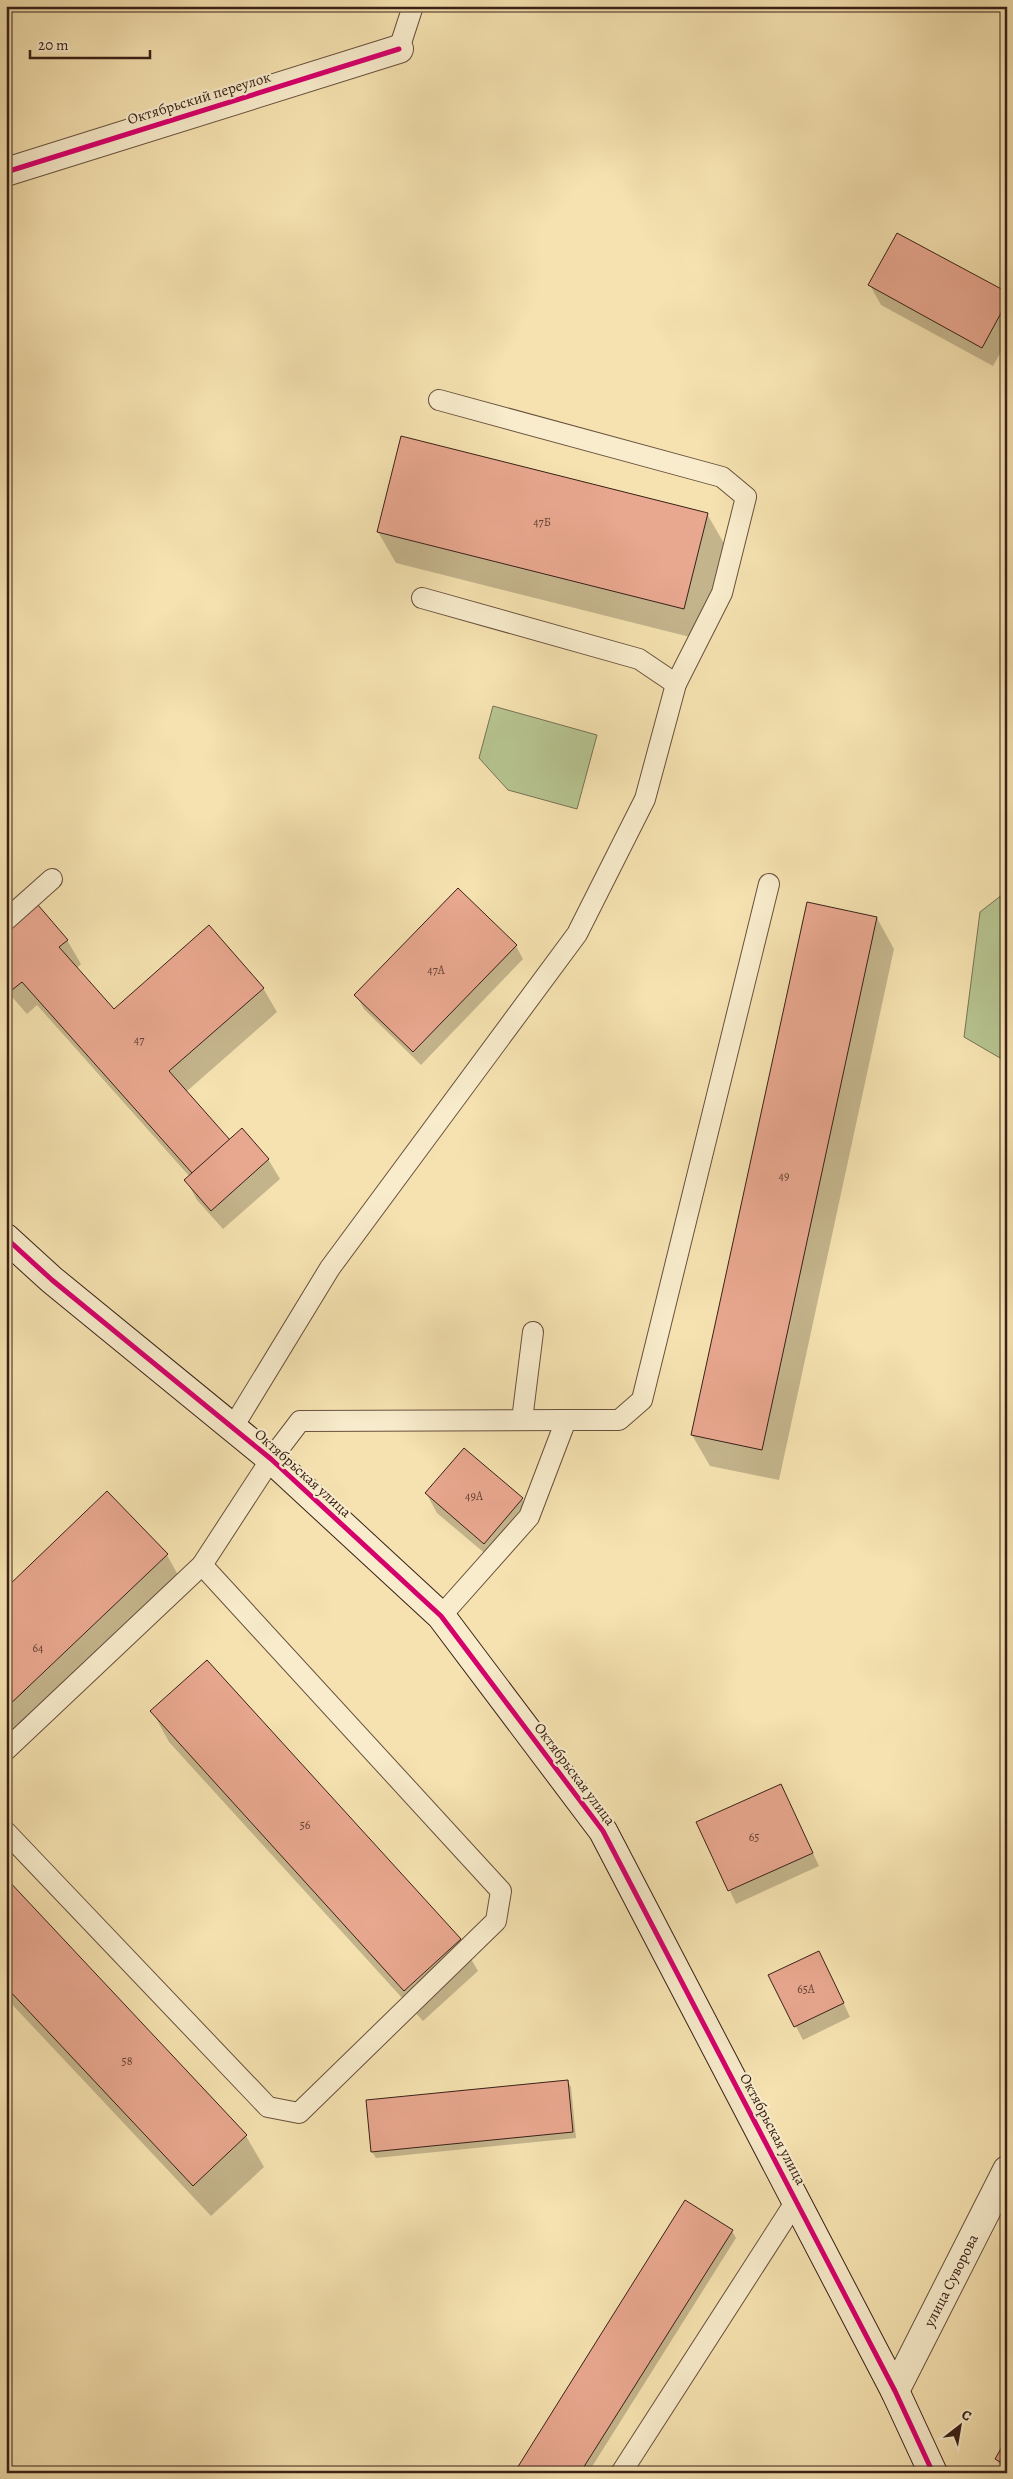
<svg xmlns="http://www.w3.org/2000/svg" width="1013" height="2479" viewBox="0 0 1013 2479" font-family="Alegreya,serif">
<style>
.green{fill:#b6c490;stroke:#787254}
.shadow{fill:#0003}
.building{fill:#e8a78f;stroke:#392017}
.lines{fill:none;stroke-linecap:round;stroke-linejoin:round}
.lane-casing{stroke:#68503d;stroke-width:22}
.street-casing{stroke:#68503d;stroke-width:30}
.secondary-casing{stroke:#392017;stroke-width:30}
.lane{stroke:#f8eccc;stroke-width:20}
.street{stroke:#f8eccc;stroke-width:28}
.secondary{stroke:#f8eccc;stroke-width:28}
.cycleway-casing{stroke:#f8eccc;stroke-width:8}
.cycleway{stroke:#d6006c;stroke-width:5}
.labels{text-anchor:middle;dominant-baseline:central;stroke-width:4.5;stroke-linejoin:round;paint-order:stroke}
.number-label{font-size:12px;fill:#654235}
.street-label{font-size:15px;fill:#392017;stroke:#f8eccc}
</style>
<rect width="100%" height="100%" fill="#f5e2b0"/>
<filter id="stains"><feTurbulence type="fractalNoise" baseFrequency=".004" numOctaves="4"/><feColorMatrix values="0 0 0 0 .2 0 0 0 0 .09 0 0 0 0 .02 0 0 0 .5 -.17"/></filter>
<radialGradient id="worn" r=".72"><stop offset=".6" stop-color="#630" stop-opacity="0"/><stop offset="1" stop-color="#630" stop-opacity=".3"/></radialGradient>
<!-- green -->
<g class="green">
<polygon points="493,706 597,735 577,809 508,790 479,758"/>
<polygon points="1007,891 1007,1062 964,1037 980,912"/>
</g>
<!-- shadow -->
<g class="shadow">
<polygon points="870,285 1007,294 1007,341 993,366 881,305"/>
<polygon points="707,514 725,545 702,640 396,563 378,532"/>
<polygon points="877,918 894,949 779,1480 710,1466 692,1435"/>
<polygon points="6,935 67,940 81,964 76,969 114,1011 263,988 277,1012 186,1092 230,1141 268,1159 280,1179 223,1229 197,1200 186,1180 190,1177 37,1005 27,1014 6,990"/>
<polygon points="516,946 523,959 421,1065 364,1009 356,995"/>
<polygon points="426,1493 522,1499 533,1518 495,1562 437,1513"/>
<polygon points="167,1555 184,1586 6,1756 6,1590"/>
<polygon points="152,1711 460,1940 478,1971 423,2021 169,1742"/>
<polygon points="781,1785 819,1866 736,1904 698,1822"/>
<polygon points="6,1880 246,2136 264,2167 211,2216 6,1998"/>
<polygon points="826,1966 850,2017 803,2040 770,1976"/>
<polygon points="567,2081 571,2087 576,2138 376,2158 372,2152 367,2101"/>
<polygon points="732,2231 736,2238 588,2473 515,2473"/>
<polygon points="1007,2440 1007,2473 1005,2473 996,2459"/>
</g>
<!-- building -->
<g class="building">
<polygon points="897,233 1007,292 1007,302 982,348 868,285"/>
<polygon points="401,436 708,513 684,609 377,532"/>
<polygon points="458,888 517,945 413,1052 354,995"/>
<polygon points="807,902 877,917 762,1450 691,1435"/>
<polygon points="38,905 68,940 59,947 114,1009 209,925 264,988 169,1071 230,1140 192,1173 22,982 12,990 6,983 6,933"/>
<polygon points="242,1128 269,1159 211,1211 184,1180"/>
<polygon points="464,1448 523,1498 484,1544 425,1493"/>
<polygon points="107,1491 168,1554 6,1708 6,1588"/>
<polygon points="207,1660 461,1939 404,1991 150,1711"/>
<polygon points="781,1784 813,1853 728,1891 696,1822"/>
<polygon points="6,1878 247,2135 193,2186 6,1987"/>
<polygon points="819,1951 844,2003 794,2027 768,1975"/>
<polygon points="568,2080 573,2132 371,2152 366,2100"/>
<polygon points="685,2200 733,2230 580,2473 514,2473"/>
<polygon points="1007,2438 1007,2466 995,2459"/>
</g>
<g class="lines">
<!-- lane casing -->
<g class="lane-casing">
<g id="lane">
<polyline points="399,49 413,6"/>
<polyline points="422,598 639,659 676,684"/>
<polyline points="6,920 52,879"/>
<polyline points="522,1420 533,1332"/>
<polyline points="233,1427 330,1268 577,934 645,799 676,684 722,593 746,497 722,477 439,400"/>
<polyline points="441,1616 529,1517 566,1420 619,1420 642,1400 769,884"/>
<polyline points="6,1750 202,1565 271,1459 300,1421 566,1420"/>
<polyline points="6,1832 268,2107 299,2113 496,1921 501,1891 202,1565"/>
<polyline points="621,2473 796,2201"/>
</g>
</g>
<!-- street casing -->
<g class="street-casing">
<g id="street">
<polyline points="6,172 399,49"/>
<path id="s1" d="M895,2391L1007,2170"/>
</g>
</g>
<!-- secondary casing -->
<g class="secondary-casing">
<polyline id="secondary" points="6,1238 52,1280 271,1459 441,1616 603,1831 895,2391 933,2473"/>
</g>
<!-- lane -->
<use href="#lane" class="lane"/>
<!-- street -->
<use href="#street" class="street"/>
<!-- secondary -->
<use href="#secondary" class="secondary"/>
<!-- cycleway casing -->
<g class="cycleway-casing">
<g id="cycleway">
<polyline points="6,172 399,49"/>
<polyline points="6,1238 52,1280 271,1459 441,1616 603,1831 895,2391 933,2473"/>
</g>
</g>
<!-- cycleway -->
<use href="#cycleway" class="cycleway"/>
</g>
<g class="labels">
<!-- number labels -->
<g class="number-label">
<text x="542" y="522">47Б</text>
<text x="436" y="970">47А</text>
<text x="139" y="1040">47</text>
<text x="784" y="1176">49</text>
<text x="474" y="1496">49А</text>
<text x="38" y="1648">64</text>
<text x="305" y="1825">56</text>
<text x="754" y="1837">65</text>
<text x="806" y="1989">65А</text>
<text x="127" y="2061">58</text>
</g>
<!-- street labels -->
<g class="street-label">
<text transform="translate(199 98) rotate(-17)">Октябрьский переулок</text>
<text transform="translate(303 1473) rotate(42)">Октябрьская улица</text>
<text transform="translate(575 1774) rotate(53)">Октябрьская улица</text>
<text transform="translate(773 2129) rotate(62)">Октябрьская улица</text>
<text stroke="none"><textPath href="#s1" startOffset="124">улица Суворова</textPath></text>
</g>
</g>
<!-- margin -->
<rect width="1013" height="2479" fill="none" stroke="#f5e2b0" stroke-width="25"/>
<rect x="8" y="8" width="998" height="2464" fill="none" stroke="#392017" stroke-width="2.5"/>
<rect x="12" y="12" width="988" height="2454" fill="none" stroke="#392017"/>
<!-- north arrow -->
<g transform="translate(960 2426) rotate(31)" stroke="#f8eccc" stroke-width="4" paint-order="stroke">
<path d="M0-4L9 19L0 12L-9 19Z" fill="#392017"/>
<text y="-8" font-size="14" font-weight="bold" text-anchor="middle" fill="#392017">С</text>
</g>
<!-- scale -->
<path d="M30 50v8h120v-8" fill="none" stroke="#392017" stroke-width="2.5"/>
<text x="38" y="50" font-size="15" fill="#392017" stroke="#f8eccc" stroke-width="4" paint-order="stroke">20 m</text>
<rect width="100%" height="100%" filter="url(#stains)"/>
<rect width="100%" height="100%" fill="url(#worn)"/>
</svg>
